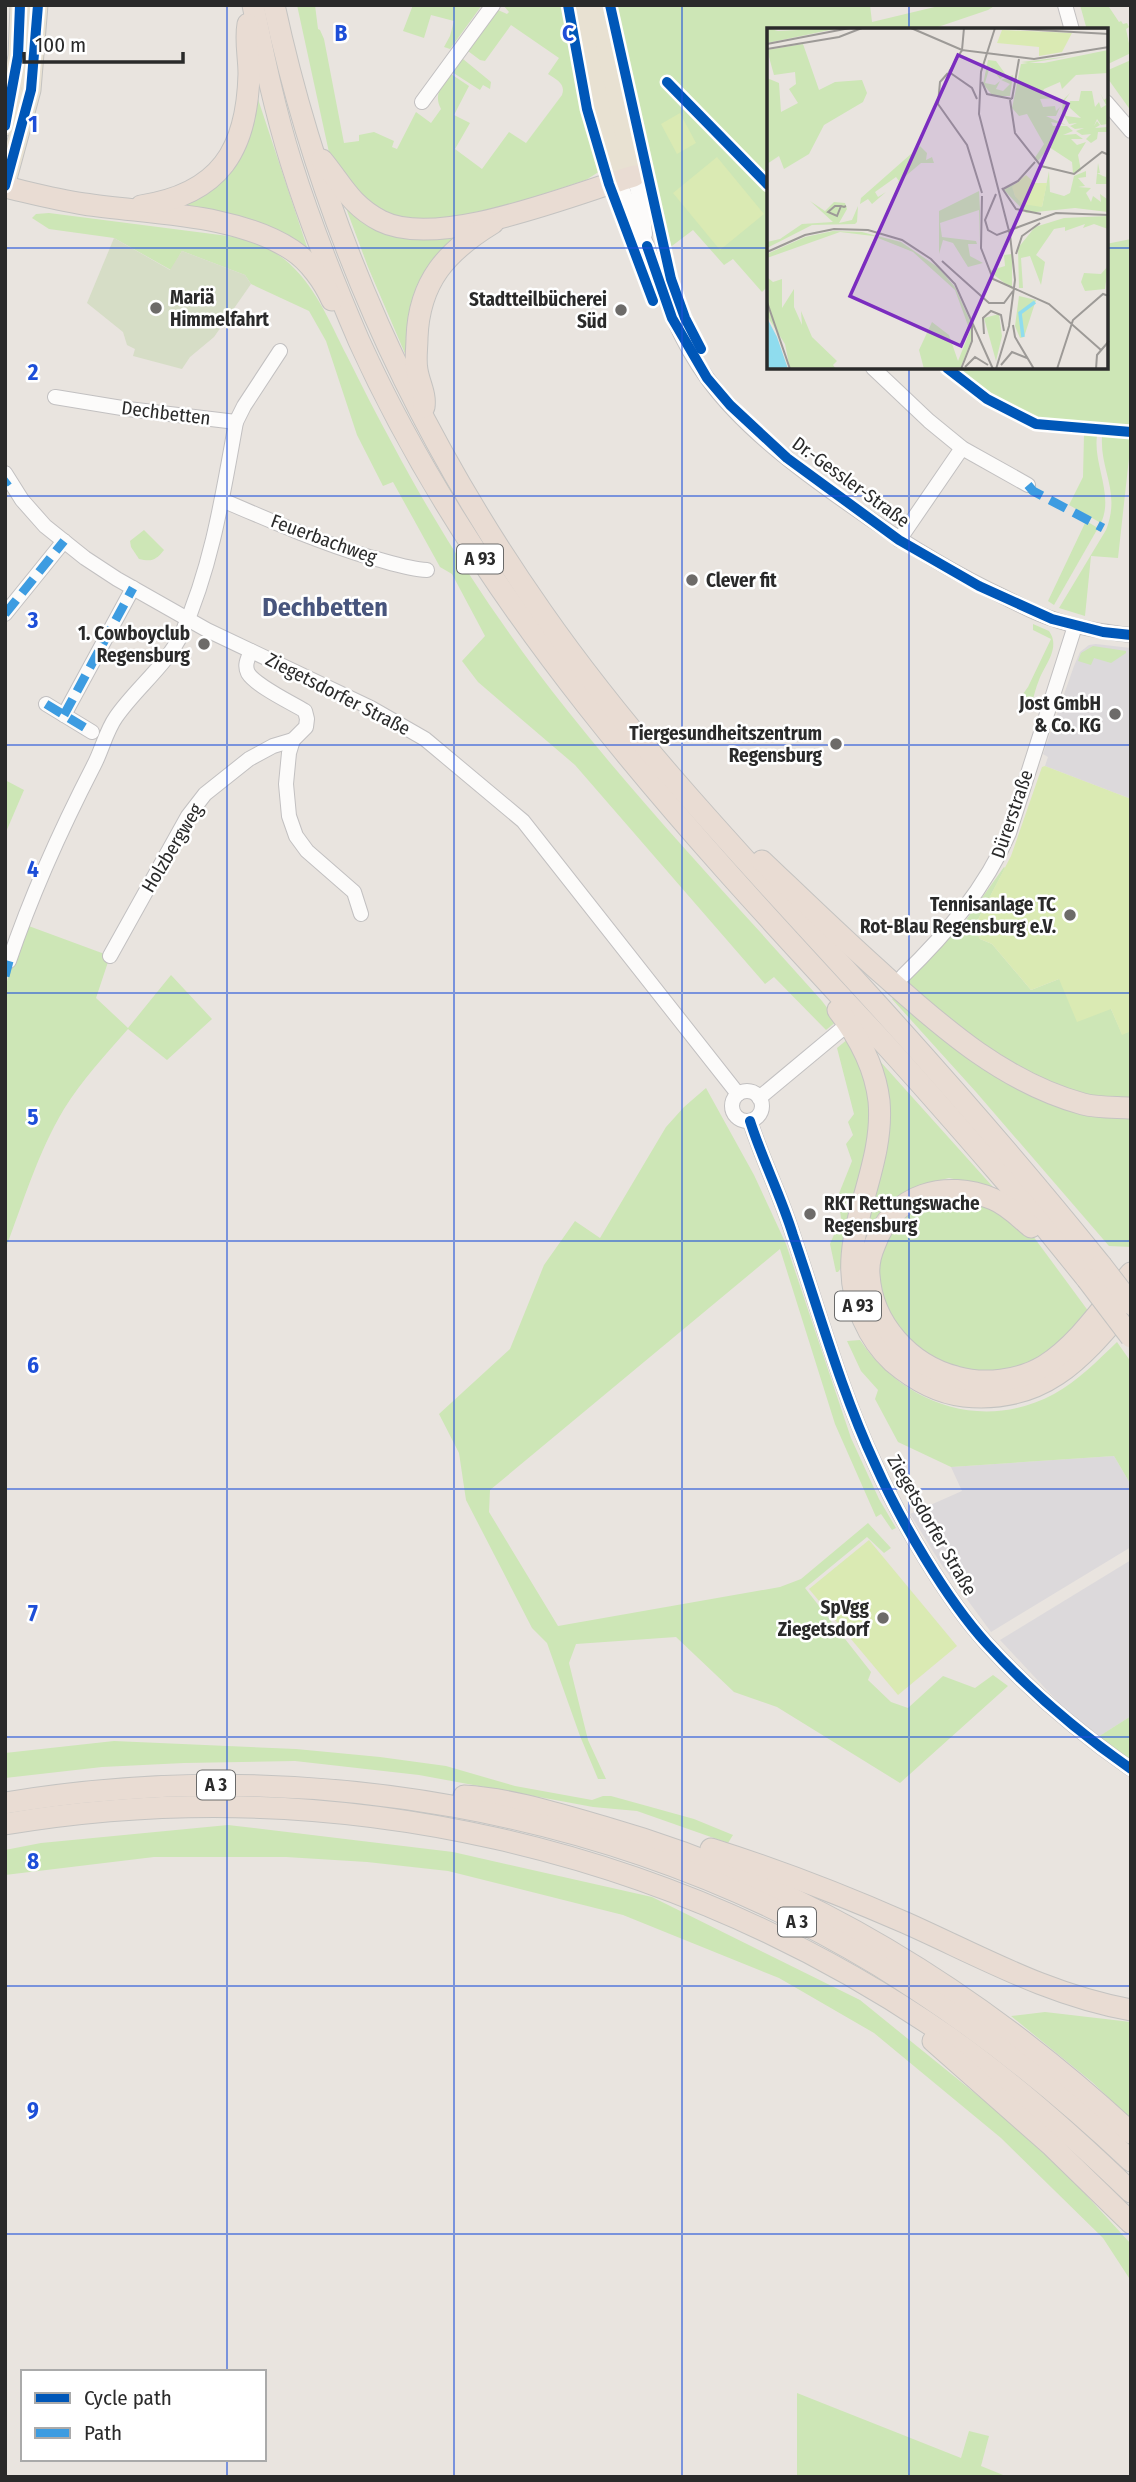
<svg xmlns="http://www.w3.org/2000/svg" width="1136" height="2482" viewBox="0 0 1136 2482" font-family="'Fira Sans Condensed',sans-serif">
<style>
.industrial{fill:#dcd9db}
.green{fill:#cde6b6}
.cemetery{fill:#d6ddc6}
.pitch{fill:#daeab3}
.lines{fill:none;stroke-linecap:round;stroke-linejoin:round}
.minor-casing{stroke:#c2c0c1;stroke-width:16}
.major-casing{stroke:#c4c3c1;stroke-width:21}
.highway-casing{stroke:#c4c3c1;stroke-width:23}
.minor{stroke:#fcfbfa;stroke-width:14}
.major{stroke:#e8e1d2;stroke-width:19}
.highway{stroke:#e9dcd3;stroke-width:21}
.highway-bridge-casing{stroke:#c4c3c1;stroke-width:23;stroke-linecap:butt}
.highway-bridge{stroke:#e9dcd3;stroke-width:21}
.quiet{stroke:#3d9ce1;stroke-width:9;stroke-dasharray:18 9;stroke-linecap:butt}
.cycleway-casing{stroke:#fff;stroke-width:15}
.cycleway{stroke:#0057b8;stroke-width:10}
.grid{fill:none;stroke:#1d4ed8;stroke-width:2;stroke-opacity:0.55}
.poi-dot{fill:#6d6b69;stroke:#fff;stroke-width:2.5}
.labels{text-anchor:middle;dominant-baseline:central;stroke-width:5;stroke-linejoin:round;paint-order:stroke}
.shield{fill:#fff;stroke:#6a6a6a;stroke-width:2}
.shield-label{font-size:18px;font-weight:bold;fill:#2a2a2a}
.poi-label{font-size:19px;font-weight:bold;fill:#2a2a2a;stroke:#fff;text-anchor:end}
.street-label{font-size:19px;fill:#2a2a2a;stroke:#fff}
.district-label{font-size:26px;font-weight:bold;fill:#48557d;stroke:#fff}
.inset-river{fill:none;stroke:#8fdcee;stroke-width:3.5}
.inset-road{fill:none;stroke:#9d9a97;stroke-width:2}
.view{fill:#7b2cbf;fill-opacity:0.15;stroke:#7b2cbf;stroke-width:3.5}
.inset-edge{fill:none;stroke:#2a2a2a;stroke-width:3.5}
.grid-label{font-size:23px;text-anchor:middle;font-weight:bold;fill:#1d4ed8;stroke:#fff;stroke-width:5;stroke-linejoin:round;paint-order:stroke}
</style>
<rect width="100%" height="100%" fill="#e9e4df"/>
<!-- industrial -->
<g class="industrial">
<polygon points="1096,644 1131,648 1131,799 1045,766 1048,757 1043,754 1074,666 1080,652 1089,645"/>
<polygon points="1114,1456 1131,1485 1131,1547 991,1632 941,1564 910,1514 962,1491 951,1467"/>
<polygon points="1131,1560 1131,1716 1098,1737 1057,1701 1000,1640"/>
</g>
<!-- green -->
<g class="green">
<path d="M297,5H315L318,29L320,30L324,39L344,143L359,141V135L374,132L394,141L392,147L397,149L416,112L431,123L441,109C433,94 442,86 451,74L469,86L454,115L470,123L455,149L482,169L509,132L526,143L562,95C566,84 557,80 548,74L559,58L511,25L485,61L480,60L468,51L498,10L507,14L509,12L503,5H565L600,171L586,180L461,221L438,225L372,211L330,157Z"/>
<polygon points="413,5 482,5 450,49 444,47 450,36 454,21 431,15 424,38 403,31"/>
<polygon points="616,5 870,5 872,22 943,5 996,5 988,10 929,30 768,30 768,286 762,292 733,259 724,265 693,230 668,249 645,159"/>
<polygon points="1080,5 1110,5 1109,7 1119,22 1121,21 1123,24 1127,23 1129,27 1126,29 1131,53 1106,65 1106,30 1087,30"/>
<polygon points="463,59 491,82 490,89 483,85 480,90 452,72"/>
<polygon points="1131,60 1131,111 1106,76 1106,71"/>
<path d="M255,90L311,259L169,209C237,185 250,159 255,90Z"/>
<polygon points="343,200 358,215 468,231 453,243 409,363 368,267"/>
<path d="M49,213L236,237C253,243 270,248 284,259C315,284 329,321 347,356C362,386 377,416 393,445C443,539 501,627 567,710C646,810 737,905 822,1001L837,1021L826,1030L774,977L765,984L575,765L478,682L462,661L485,636L452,574L440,567L393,482L383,486L357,435L326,341L309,311L251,284L245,275L182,251L171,270L114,238L49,229L32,218L36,214Z"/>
<path d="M1131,239V440L1118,558L1091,556L1085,616L1059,608L1106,530C1121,492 1100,471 1102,437L1097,436C1093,464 1114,495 1101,523L1069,505L1083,477L1084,434L1034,429L986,402L942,368H1106V244Z"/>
<polygon points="1086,521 1098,528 1054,605 1048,601"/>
<path d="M144,530L164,550C156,560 152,562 139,559L131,547L130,541Z"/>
<path d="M1033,624L1049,631C1061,648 1045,664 1039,680C1036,687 1034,695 1032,703L1018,701L1028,687L1051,639L1033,630Z"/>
<polygon points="1093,646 1126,651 1126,653 1111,663 1094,658 1091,665 1078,661 1081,653"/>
<polygon points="5,780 24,790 6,832 5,831"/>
<path d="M1004,867L1005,868L974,927L980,939L992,944L1031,990L1059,979L1111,1009L1122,1034L1131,1031V1102C1117,1100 1101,1100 1087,1097C1017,1080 957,1029 905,981L964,919L966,920Z"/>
<path d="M26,925L110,956L96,998L128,1028L171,975L212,1019L167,1060L128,1029C106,1054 82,1080 64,1109C38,1152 23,1203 5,1250V987Z"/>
<polygon points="895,996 971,1056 1131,1117 1131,1247 1109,1246 976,1092 892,999"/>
<path d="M848,1039C855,1056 864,1072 867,1091C878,1152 841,1207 841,1268L838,1272H836L830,1244L841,1218L838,1196L852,1161L846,1144L853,1135L848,1122L854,1114L837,1048Z"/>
<polygon points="878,1059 993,1187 949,1178 920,1185 894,1200 866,1243 858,1246"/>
<polygon points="706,1088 754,1175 786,1244 851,1438 879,1499 896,1528 892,1530 881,1514 876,1517 835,1424 780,1249 490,1490 489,1512 558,1626 780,1587 801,1579 868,1523 891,1548 884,1553 867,1537 805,1588 871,1672 868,1680 891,1702 908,1708 943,1676 975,1688 993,1675 1008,1686 900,1783 777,1707 734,1692 676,1637 576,1644 569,1663 588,1740 606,1779 598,1779 580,1736 547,1643 532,1628 466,1500 459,1453 439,1414 510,1349 544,1265 575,1221 600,1238 666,1127 684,1107"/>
<polygon points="929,1198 982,1200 1033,1236 1089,1312 1069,1335 1043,1357 1019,1368 995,1373 956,1370 914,1348 888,1316 876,1268 891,1225"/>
<path d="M860,1340C904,1405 983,1432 1054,1394C1078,1381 1097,1361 1117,1342L1131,1362V1485L1114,1456L951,1467L898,1442L875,1399L878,1390L861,1371L847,1341Z"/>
<polygon points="1131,1716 1131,1760 1098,1737"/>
<polygon points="114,1741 296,1749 380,1757 446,1766 515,1786 592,1800 603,1796 611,1796 694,1819 733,1835 728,1843 637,1811 593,1807 419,1775 295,1761 184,1763 102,1767 5,1778 5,1753"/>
<polygon points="228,1825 453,1852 652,1897 860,2000 1045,2150 1131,2244 1131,2281 1103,2238 1001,2138 874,2033 779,1978 623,1915 448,1871 367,1862 286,1857 154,1857 5,1875 5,1850 41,1843"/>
<polygon points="1045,2012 1131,2022 1131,2119 1092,2082 1011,2016"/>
<polygon points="797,2393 961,2458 969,2431 989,2436 981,2466 1008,2477 797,2477"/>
</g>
<!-- cemetery -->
<polygon class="cemetery" points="114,238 170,270 182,251 245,275 251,284 214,337 190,357 182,369 133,356 135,349 127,345 123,332 87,303"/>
<!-- pitch -->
<g class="pitch">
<polygon points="680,113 696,143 677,154 661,124"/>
<polygon points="717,157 764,214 720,250 673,193"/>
<polygon points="1045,766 1131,799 1131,1031 1122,1035 1111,1009 1077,1022 1059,979 1031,990 992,944 980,939 974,927 1011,856 1042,767"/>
<polygon points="869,1540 957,1646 898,1695 809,1589"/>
</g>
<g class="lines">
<!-- minor casing -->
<g class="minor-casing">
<g id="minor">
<polyline points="1065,5 1072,30"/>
<polyline points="422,102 493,5"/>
<polyline points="1106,102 1131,131"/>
<polyline points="634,176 642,207 645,234"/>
<path d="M619,180C627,204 640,225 648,249C665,298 676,335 707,378C743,428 800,470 850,505C899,540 949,571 1004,597C1020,605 1036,614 1053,619C1078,628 1104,632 1131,635"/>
<polyline points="873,368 929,421 962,448 1028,485"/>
<polyline points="55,397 128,409 236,422 244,406 280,351"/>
<polyline points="5,473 22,500 45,526 85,558 117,579 207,630 371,708 425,739 523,821 738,1094"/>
<path d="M222,500C271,521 319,542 369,557C389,562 407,569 427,570"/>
<polyline points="899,540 962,448"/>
<polyline points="5,614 64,541"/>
<path d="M251,651C248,658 244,665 248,673C256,686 292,703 305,711L307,719L306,727L293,740L289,753L286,784L289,816L296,836L307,851L354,892L361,914"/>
<polyline points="46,704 92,732"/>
<polyline points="64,715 133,588"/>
<polyline points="110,956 188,816 205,794 249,759 273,746 293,740"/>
<path d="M9,961C32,893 61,829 94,765C102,750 106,731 116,717C136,688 167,665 182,633C212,566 223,494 236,422"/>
<path d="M903,976C946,934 985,889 1009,833L1075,626"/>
<circle cx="747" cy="1106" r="15"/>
<polyline points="759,1098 842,1029"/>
<path d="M750,1121C762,1159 781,1196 793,1235C819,1311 841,1391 875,1464C900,1520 946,1599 987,1644C1030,1691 1078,1732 1131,1769"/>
</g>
</g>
<!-- major casing -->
<g class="major-casing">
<g id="major">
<polyline points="582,5 619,180"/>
<polyline points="597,5 634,176"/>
<polyline points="5,126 18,56 20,5"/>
<polyline points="5,186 31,90 38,5"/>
</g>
</g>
<!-- highway casing -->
<g class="highway-casing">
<g id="highway">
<path d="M253,5C264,58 275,111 291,162C310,223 334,283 359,341C478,604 676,819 870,1028C927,1089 981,1153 1036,1216L1087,1279"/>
<path d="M274,5C322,227 412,427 542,612C643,757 768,883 886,1014C960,1096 1032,1179 1101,1265"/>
<path d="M322,160C342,184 350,205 381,221C439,250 573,194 634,176"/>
<path d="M5,187C31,193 57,200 84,204C149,214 236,213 292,250C309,261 324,282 332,300"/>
<path d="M141,206C220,194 247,150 249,74C249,57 245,40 248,24"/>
<path d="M424,407C426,394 419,383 417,370C415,360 417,348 417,338C419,281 447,251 493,223"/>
<path d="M762,861C803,900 844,940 887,978C945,1030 1006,1083 1083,1104C1098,1108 1115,1107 1131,1108"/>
<path d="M838,1010C859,1037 875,1066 879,1101C886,1178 828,1243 863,1319C870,1335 880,1350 893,1362C913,1379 937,1393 964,1396C1042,1404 1080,1361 1126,1306"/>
<path d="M1031,1227C1019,1217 1008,1205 993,1199C946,1179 893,1194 875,1244C871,1253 868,1264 869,1275C872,1324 910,1365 956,1377C984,1385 1019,1381 1044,1366C1079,1344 1104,1305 1131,1273"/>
<path d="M464,1796C512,1799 558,1814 604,1827C804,1884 979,1992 1131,2133"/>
<path d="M5,1803C303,1754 619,1808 878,1965C969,2021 1053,2087 1131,2161"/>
<path d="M5,1824C334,1769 673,1847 947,2036C1013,2082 1073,2136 1131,2192"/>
<path d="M711,1849C778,1870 842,1895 906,1923C982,1957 1048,1995 1131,2010"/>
<polyline points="933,2041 1052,2146 1131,2223"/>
</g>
</g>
<!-- minor -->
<use href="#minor" class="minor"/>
<!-- major -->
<use href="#major" class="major"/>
<!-- highway -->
<use href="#highway" class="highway"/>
<!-- highway-bridge casing -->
<g class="highway-bridge-casing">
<g id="highway-bridge">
<polyline points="1101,1265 1131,1304"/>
<polyline points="1087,1279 1131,1337"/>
</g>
</g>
<!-- highway-bridge -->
<use href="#highway-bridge" class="highway-bridge"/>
<!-- quiet -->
<g class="quiet">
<polyline points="5,483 9,480"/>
<polyline points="1028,485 1033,491 1103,528"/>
<polyline points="5,614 64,541"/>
<polyline points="46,704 92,732"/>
<polyline points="64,715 133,588"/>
<polyline points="5,976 9,961"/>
</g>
<!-- cycleway casing -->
<g class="cycleway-casing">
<g id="cycleway">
<polyline points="568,5 587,109 609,184 653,301"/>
<polyline points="610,5 671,279 685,318 701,349"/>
<polyline points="667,82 768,185"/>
<polyline points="5,126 18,56 20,5"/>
<polyline points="5,186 31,90 38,5"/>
<polyline points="647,246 672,318 707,378 730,405 787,458 899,540 979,586 1052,619 1103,632 1131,635"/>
<polyline points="947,368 987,399 1036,424 1131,432"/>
<path d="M750,1121C762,1159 781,1196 793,1235C819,1311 841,1391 875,1464C900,1520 946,1599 987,1644C1030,1691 1078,1732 1131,1769"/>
</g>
</g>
<!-- cycleway -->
<use href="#cycleway" class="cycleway"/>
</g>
<!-- grid -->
<path class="grid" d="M227,5V2372M454,5V2477M682,5V2477M909,5V30M5,248H768M1106,248H1131M909,368V2477M5,496H1131M5,745H1131M5,993H1131M5,1241H1131M5,1489H1131M5,1737H1131M5,1986H1131M5,2234H1131M227,2459V2477"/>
<!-- markers -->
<g class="poi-dot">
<circle cx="156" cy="308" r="7"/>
<circle cx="621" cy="310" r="7"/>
<circle cx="692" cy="580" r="7"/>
<circle cx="204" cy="644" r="7"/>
<circle cx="1115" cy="714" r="7"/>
<circle cx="836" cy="744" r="7"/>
<circle cx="1070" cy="915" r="7"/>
<circle cx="810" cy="1214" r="7"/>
<circle cx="883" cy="1618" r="7"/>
</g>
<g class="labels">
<!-- shield labels -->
<g class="shield">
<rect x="457" y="544.5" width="46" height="29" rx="5"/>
<rect x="835" y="1291.5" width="46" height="29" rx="5"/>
<rect x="197" y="1770.5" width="38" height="29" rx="5"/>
<rect x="778" y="1907.5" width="38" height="29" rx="5"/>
</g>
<g class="shield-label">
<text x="480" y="559">A 93</text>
<text x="858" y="1306">A 93</text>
<text x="216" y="1785">A 3</text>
<text x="797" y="1922">A 3</text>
</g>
<!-- poi labels -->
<g class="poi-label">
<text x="170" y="297" text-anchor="start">Mariä<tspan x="170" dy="22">Himmelfahrt</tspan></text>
<text x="607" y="299">Stadtteilbücherei<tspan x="607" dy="22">Süd</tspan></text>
<text x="706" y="580" text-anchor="start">Clever fit</text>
<text x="190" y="633">1. Cowboyclub<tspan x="190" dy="22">Regensburg</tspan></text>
<text x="1101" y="703">Jost GmbH<tspan x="1101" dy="22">&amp; Co. KG</tspan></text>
<text x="822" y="733">Tiergesundheitszentrum<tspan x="822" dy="22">Regensburg</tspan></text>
<text x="1056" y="904">Tennisanlage TC<tspan x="1056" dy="22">Rot-Blau Regensburg e.V.</tspan></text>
<text x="824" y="1203" text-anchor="start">RKT Rettungswache<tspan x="824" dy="22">Regensburg</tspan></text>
<text x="869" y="1607">SpVgg<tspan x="869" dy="22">Ziegetsdorf</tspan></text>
</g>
<!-- street labels -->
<g class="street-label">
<text transform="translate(166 413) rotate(7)">Dechbetten</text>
<text transform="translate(851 482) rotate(36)">Dr.-Gessler-Straße</text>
<text transform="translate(324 539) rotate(20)">Feuerbachweg</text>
<text transform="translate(338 694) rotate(27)">Ziegetsdorfer Straße</text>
<text transform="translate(1012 814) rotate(-71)">Dürerstraße</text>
<text transform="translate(172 848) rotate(-59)">Holzbergweg</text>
<text transform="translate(932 1525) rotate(60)">Ziegetsdorfer Straße</text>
</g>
<!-- district labels -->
<g class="district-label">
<text x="325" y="607">Dechbetten</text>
</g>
</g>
<!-- overview -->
<g transform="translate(767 28)">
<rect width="341" height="341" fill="#e9e4df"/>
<path d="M0,0L11,3L73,0L0,15ZM36,16L52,62L68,54L95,52L100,65L96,74L57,97L42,126L17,141L12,128L0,136V50L12,55L14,84L31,75L22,61L29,56L28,44L7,47L0,22ZM341,22V45L309,47L295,61L293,54L277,61L275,67L288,70L273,71L276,79L288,78L289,83L293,79L289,88H279L299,97L284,94L286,98H300L306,103L296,107L309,106L316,111H304L310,117L319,114L311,127L314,143L306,145L305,134L282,119L270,134L267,131L277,116L260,86L252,88L245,80L254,36L261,35L254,34L305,28L262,35H277ZM221,32L229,33L239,47L233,51L223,38L218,55L228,57L233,53L229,61L236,63L243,56L234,52L246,47L243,68H226L216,56ZM314,63H325L328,79L332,74L334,80L339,77L333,65L337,72L341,69V96L334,97L330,91L327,98L330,93L333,97L328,100L341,99V104H331L330,111L324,115L319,111L324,106L315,107L309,103L317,100L308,101L303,98L310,95L302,96L295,84L296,72L303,65L298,72L299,88L314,90L303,80V73H312ZM153,118L160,125L159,132L165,129L167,135H154L127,158L132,153L129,149L108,164L111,169L119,164L105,176L101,171L93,176L94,170ZM331,135L333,145H330L336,148L339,149L340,141L341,139V184L308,180L259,185L236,161L251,155L246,159L248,168L275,179L282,143L283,164L297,168L303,165L307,148L319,143V149L311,150L318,158L311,159L324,160L319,165L324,174L326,168L334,174L333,166L340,171L341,156H329ZM212,163L213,182L212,214V182L173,195L175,209L209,213L210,216H201L203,228L216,235L201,239L186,215L176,212L172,226V183ZM43,173L58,183L67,174L78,175L80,181L72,195L85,192L91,178L90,194L88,196L45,197L0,220V214L13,211L35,196L66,194ZM341,188V201L327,196L316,200L318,196L298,203V199L287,201L269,227L278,234L274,257L263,228L254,230L256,260H252L251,220L268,199L297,190ZM66,203L95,204L134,214L172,240L188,259L204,295V313L193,341H157L152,322L165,294L182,307L191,333L203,303L188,262L146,224L106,208L73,204L0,230V226L38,209ZM245,226V261L222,243L238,238L237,227ZM341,238L338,261L318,263L314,254L317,245L334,246ZM0,249L6,254L15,251V280L27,261V279L35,297L34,283L45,309L70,333L66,337L69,341H23L18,316L0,288ZM252,268L269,272L257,309L253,310L248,298ZM232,286L235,308L229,333L217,290Z" fill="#cde6b6"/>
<path d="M235,2L305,5L295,24L272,28V19L230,15ZM259,147L268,155H280L275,179L255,176L248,168L245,159Z" fill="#daeab3"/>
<path d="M0,290L10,309L21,341H0Z" fill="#8fdcee"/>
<path class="inset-river" d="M256,309L253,285L268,274M0,321L8,341"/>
<path class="inset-road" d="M144,0L195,22L197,0M228,0L214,44L212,86L243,207L248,252L242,298L229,341M236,0L342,6M0,16L83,0M0,21L72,9L95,0M182,44L195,22L267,31L342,19M182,44L205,60L210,71M181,45L173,54L171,76L200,117L215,165M215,54L220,66L245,71M245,71L252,31M243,72L248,105L274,138L307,146L335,124L342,127M235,160L249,181L274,186M236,161L251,153L268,134M229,166L218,192L221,202L230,207L289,185L342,187M215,168L214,220L226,251L282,276L334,322M74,178L70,188L61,184L68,178H74L77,179L79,178M0,224L38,207L67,201L101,202L135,212L164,231L188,256L226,341M249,226L255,208L273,195M175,233L222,275H237L246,263M0,274L23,341M246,297L248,309L267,341M217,306L216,290L224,283L234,287L237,303M234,337L245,324L260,330M198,339L208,329L221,337M194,341L205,313V294M290,341L306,292L336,266L342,268M329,341L330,327L342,313"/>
<path class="view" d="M191,27L301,76L194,318L83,268Z"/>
<rect width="341" height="341" class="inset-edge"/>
</g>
<g class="grid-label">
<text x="341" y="41">B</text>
<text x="568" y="41">C</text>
<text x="33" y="132">1</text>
<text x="33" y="380">2</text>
<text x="33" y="628">3</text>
<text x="33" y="877">4</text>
<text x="33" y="1125">5</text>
<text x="33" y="1373">6</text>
<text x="33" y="1621">7</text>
<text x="33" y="1869">8</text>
<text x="33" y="2118">9</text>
</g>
<!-- border -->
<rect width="1136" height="2482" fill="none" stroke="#2a2a2a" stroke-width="14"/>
<!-- legend -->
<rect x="21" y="2370" width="245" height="91" fill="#ffffff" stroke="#aaaaaa" stroke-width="2"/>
<rect x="35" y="2393" width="35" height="10" fill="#0057b8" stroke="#aaaaaa" stroke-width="2"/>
<text x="84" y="2405" font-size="21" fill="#2a2a2a">Cycle path</text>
<rect x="35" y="2428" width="35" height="10" fill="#3d9ce1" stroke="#aaaaaa" stroke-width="2"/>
<text x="84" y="2440" font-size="21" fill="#2a2a2a">Path</text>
<!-- scale -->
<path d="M24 52v10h159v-10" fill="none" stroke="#2a2a2a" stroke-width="3.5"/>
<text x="35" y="52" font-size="21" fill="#2a2a2a" stroke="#ffffff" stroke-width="5" paint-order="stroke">100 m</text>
</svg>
